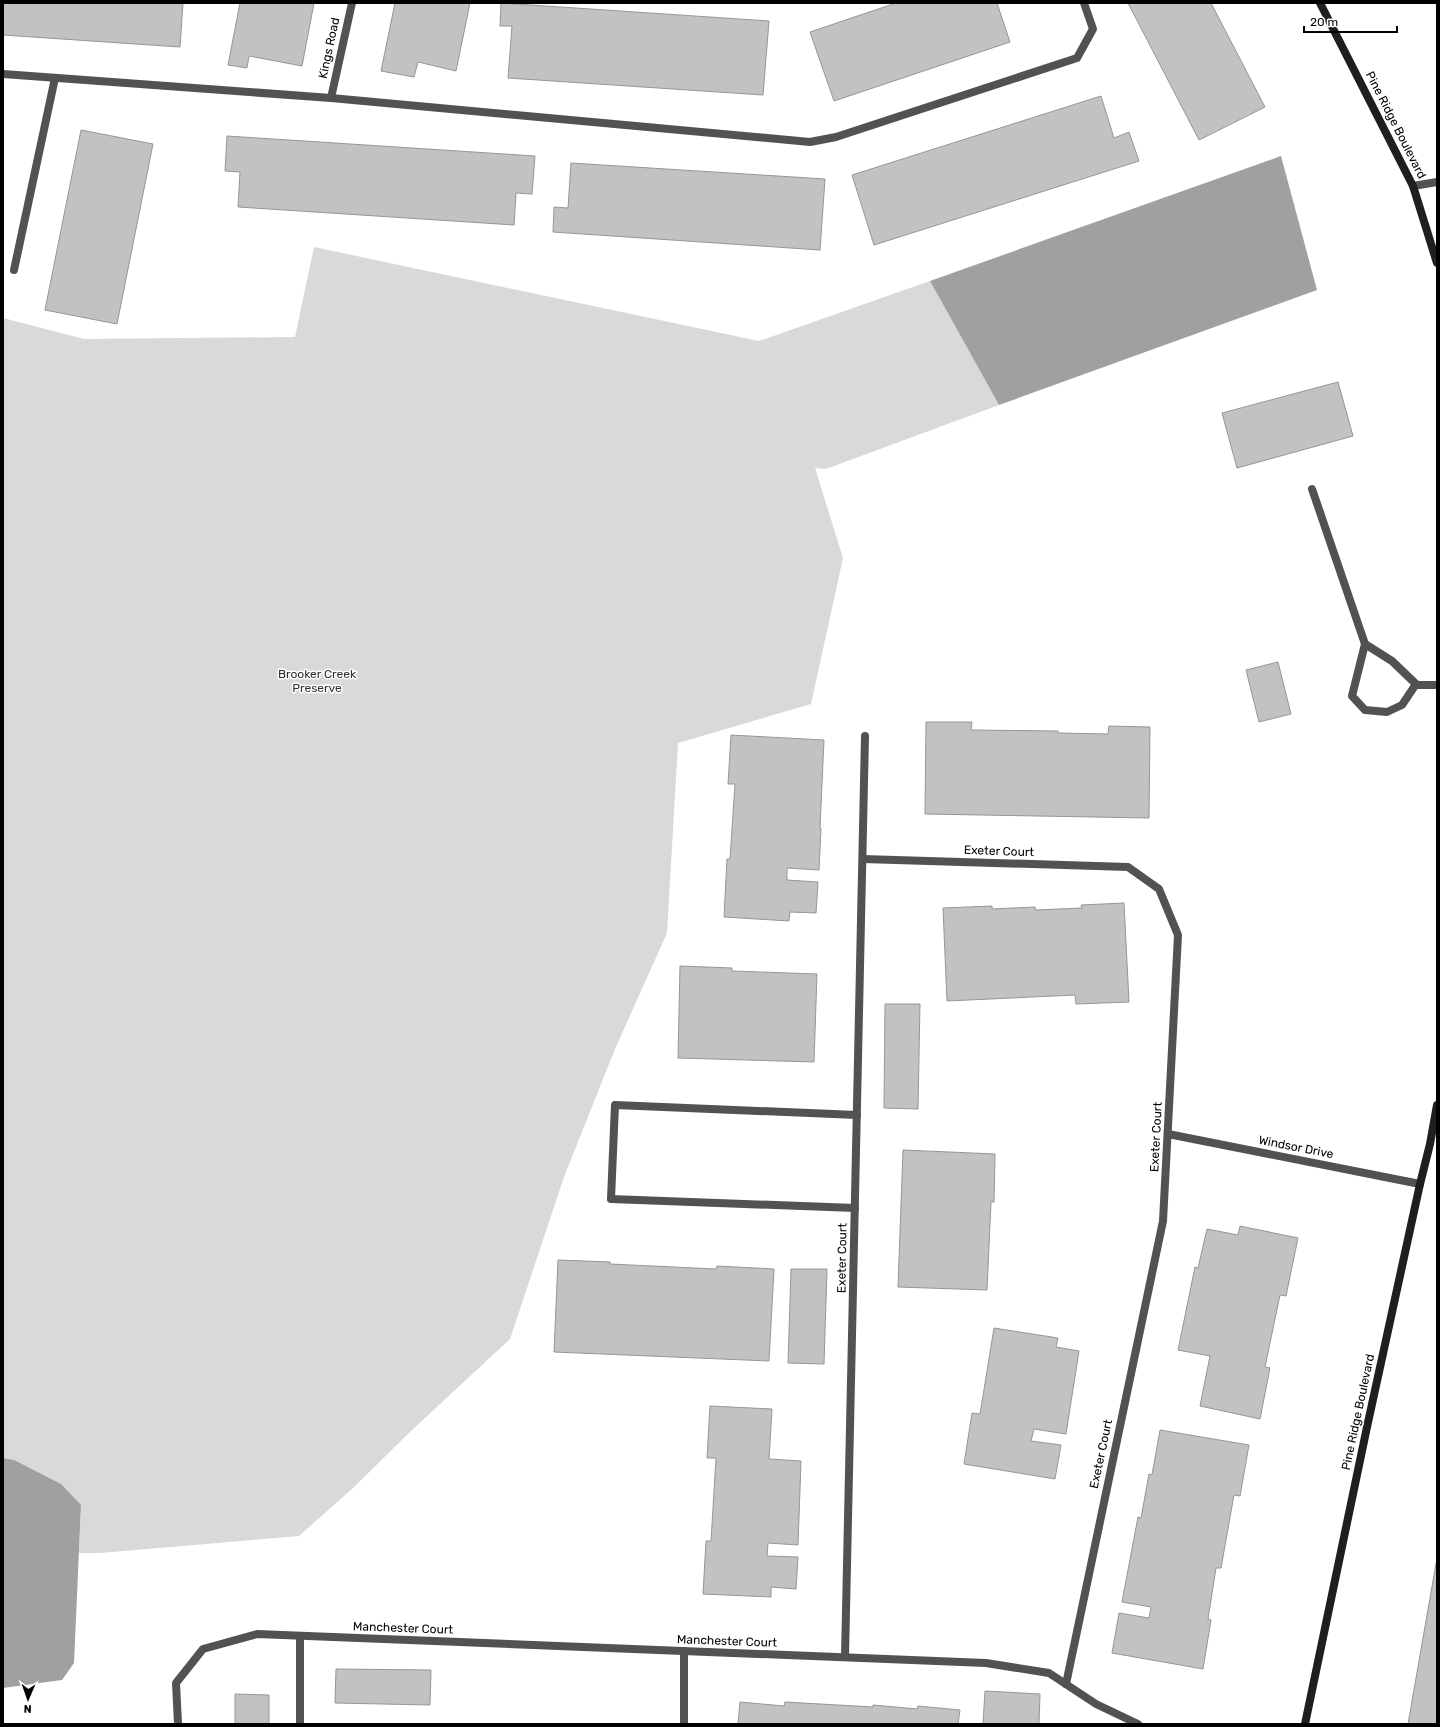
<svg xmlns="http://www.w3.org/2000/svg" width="1440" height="1727" viewBox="0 0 1440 1727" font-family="Rubik,sans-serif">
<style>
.green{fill:#d9d9d9}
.water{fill:#a0a0a0}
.building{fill:#c2c2c2;stroke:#969696}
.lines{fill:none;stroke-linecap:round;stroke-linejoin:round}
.lane{stroke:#525252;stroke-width:8}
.street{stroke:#525252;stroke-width:8}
.secondary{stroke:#1f1f1f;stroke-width:8}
.labels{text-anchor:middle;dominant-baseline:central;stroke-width:3;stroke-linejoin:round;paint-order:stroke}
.street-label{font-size:12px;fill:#000;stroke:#fff}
.park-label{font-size:12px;fill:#303030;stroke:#fff}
</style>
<rect width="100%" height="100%" fill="#fff"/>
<!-- green -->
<polygon class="green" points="314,247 759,341 930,281 999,405 826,469 815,468 843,558 811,704 678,743 667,933 615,1049 564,1177 510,1339 411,1431 352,1489 299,1536 100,1553 79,1553 81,1505 14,1460 3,1458 3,318 84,339 295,337"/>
<!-- water -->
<g class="water">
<polygon points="1281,156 1317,290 999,405 930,281"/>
<polygon points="3,1458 14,1460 61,1484 81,1505 74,1663 62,1680 3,1688"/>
</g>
<!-- building -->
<g class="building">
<polygon points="3,3 183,3 180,47 3,35"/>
<polygon points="240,3 314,3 302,66 249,56 247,68 228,65"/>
<polygon points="395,3 470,3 456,71 418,62 414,77 381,71"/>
<polygon points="501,3 769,21 763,95 508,78 512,26 500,26"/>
<polygon points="896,3 997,3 1010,42 834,101 810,32"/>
<polygon points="1128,3 1211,3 1265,107 1199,140"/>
<polygon points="1101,96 1114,138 1129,132 1139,161 874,245 852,175"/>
<polygon points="81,130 153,144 117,324 45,310"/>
<polygon points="227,136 535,156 532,194 516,193 514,225 238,207 240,172 225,171"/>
<polygon points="571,163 825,179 820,250 553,232 554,207 568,208"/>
<polygon points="1338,382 1353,436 1237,468 1222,413"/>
<polygon points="1278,662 1291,714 1259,722 1246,670"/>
<polygon points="926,722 972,722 971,730 1058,731 1058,733 1108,734 1109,726 1150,727 1149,818 925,814"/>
<polygon points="731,735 824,740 820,828 821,828 819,870 787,868 787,880 818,882 816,913 790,912 789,921 724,917 727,859 730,859 735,784 728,784"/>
<polygon points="1124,903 1129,1002 1076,1004 1075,995 947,1001 943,908 992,906 992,909 1035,907 1036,910 1082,908 1081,905"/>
<polygon points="680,966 732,968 732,971 817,974 814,1062 678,1058"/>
<polygon points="885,1004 920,1004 918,1109 884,1108"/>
<polygon points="903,1150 995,1154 994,1202 991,1202 987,1290 898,1287"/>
<polygon points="1240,1226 1298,1238 1286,1296 1280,1295 1265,1367 1270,1368 1260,1419 1200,1406 1210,1356 1178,1350 1195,1267 1198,1268 1207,1229 1238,1235"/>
<polygon points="558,1260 610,1262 610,1264 716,1269 717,1266 774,1269 769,1361 554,1352"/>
<polygon points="791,1269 827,1269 824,1364 788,1363"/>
<polygon points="994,1328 1058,1338 1056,1347 1079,1351 1066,1434 1034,1429 1031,1441 1061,1445 1055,1479 964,1464 972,1413 980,1414"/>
<polygon points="710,1406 772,1409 769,1459 801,1461 798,1545 768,1543 767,1556 798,1557 796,1589 771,1587 771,1597 703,1594 706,1541 711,1541 716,1458 707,1458"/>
<polygon points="1160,1430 1249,1445 1240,1496 1234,1495 1221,1568 1216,1568 1208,1619 1211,1620 1203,1669 1112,1653 1119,1613 1149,1618 1151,1607 1122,1602 1138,1517 1141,1518 1149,1474 1152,1475"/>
<polygon points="1437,1558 1437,1724 1408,1724"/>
<polygon points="336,1669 431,1670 430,1705 335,1703"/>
<polygon points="985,1691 1040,1694 1039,1724 983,1724"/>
<polygon points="235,1694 269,1695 269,1724 235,1724"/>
<polygon points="740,1702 784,1706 785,1702 873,1707 873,1705 917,1709 918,1706 960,1710 958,1724 738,1724"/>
</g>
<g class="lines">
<!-- lane -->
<g class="lane">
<polyline points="3,74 331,98 810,142 836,137 1077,58 1093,29 1084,3"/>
<polyline points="331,98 352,3"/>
<polyline points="14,270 55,78"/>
<polyline points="1312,489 1365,644 1392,661 1417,685 1437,685"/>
<polyline points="1365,644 1352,696 1365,710 1387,712 1402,705 1416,684"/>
<polyline points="855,1208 611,1199 615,1105 857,1115"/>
</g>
<!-- street -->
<g class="street">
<polyline points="1413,186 1437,182"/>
<polyline points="863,859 1128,867 1159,889 1178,935 1163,1221 1066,1684"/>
<polyline points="1168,1134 1420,1184"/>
<polyline points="300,1636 300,1724"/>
<polyline points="845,1657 865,736"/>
<polyline points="178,1724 176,1683 203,1649 257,1634 986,1663 1049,1673 1096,1704 1138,1724"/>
<polyline points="684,1724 684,1651"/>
</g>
<!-- secondary -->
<g class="secondary">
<polyline points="1320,3 1413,186 1437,263"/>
<polyline points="1305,1724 1367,1427 1420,1184 1430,1144 1437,1105"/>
</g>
</g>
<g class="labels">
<!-- street labels -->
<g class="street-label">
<text transform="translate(329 48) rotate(-78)">Kings Road</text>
<text transform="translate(1396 125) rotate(63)">Pine Ridge Boulevard</text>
<text transform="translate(999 851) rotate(2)">Exeter Court</text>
<text transform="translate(1156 1137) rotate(-87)">Exeter Court</text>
<text transform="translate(1296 1147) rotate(11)">Windsor Drive</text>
<text transform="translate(842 1258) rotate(-89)">Exeter Court</text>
<text transform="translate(1358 1412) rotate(-78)">Pine Ridge Boulevard</text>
<text transform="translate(1101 1454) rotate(-78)">Exeter Court</text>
<text transform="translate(403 1628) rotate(2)">Manchester Court</text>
<text transform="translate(727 1641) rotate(2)">Manchester Court</text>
</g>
<!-- park labels -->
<g class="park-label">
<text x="317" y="674">Brooker Creek<tspan x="317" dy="14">Preserve</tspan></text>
</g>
</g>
<!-- border -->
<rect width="1440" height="1727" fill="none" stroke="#000000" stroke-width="8"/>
<!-- north arrow -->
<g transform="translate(28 1699) rotate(182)" stroke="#ffffff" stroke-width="3" paint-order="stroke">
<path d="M0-3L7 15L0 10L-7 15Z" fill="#000000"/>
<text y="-6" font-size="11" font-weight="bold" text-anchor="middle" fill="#000000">N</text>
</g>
<!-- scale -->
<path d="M1304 26v6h93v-6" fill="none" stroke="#000000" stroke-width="2"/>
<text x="1310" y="26" font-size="12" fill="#000000" stroke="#ffffff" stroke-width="3" paint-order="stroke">20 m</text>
</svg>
